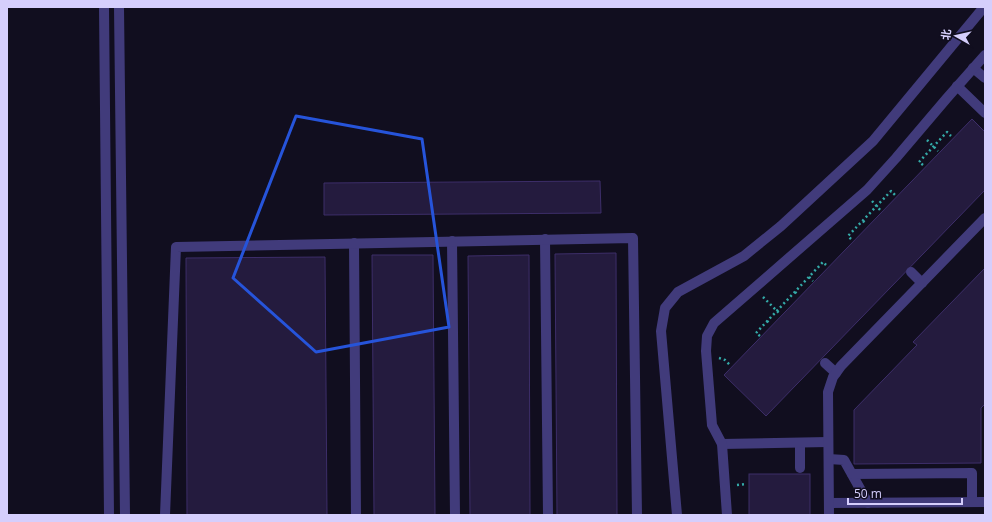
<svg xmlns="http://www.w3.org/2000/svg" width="992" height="522" viewBox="0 0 992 522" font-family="'Open Sans','Noto Sans SC',sans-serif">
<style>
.building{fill:#241b3e;stroke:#3d2e69}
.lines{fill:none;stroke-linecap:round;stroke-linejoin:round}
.path{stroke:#34aaa8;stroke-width:2.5;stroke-dasharray:2 3;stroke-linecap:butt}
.street{stroke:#413b7b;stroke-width:10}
.marked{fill:none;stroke:#2654da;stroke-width:3;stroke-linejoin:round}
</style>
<rect width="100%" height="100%" fill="#110e1f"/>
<!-- building -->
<g class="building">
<polygon points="972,119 985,132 985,190 766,416 724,375"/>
<polygon points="600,181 601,213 324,215 324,183"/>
<polygon points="616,253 617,515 557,515 555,254"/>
<polygon points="372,255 433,255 435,515 374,515"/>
<polygon points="529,255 530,515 470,515 468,256"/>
<polygon points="325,257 327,515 187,515 186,258"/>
<polygon points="985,268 985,404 981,408 981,463 854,464 854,410 917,345 913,342"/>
<rect x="749" y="474" width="61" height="41"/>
</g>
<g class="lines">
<!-- path -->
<g class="path">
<polyline points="927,140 938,151"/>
<polyline points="923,165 919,162 947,132 951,136"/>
<polyline points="872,201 881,211"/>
<polyline points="863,221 866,224"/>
<polyline points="851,239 848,236 891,191 895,195"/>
<polyline points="809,277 813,281"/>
<polyline points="795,292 798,295"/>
<polyline points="763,297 780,314"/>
<polyline points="767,321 770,324"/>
<polyline points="760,336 756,333 823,262 826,265"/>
<polyline points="719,358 725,360 730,365"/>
<polyline points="737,485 746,484"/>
</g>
<!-- street -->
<g class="street">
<polyline points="104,7 109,515"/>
<polyline points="119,7 125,515"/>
<polyline points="973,68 985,78"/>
<polyline points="957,86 985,113"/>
<polyline points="545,239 548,515"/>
<polyline points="452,241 455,515"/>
<polyline points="354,243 356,515"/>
<polyline points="911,272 922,283"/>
<polyline points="825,363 836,373"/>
<polyline points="800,443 800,468"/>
<polyline points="722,444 828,442"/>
<polyline points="829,459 844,460 868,503"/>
<polyline points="852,474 972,473 972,502"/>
<polyline points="829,503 985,502"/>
<polyline points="165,515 176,247 633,238 637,515"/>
<polyline points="677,515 661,331 665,308 678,292 744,256 781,226 873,141 984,7"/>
<polyline points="727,515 722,444 712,425 706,351 707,336 714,323 867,190 896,158 947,98 985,55"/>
<polyline points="829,515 828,392 833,377 841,366 985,218"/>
</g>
</g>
<!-- marked area -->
<path class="marked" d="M296,116L422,139L449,327L316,352L233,278Z"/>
<!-- border -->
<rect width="992" height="522" fill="none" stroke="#d5cefc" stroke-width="16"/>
<!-- north arrow -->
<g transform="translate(956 36) rotate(278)" stroke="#110e1f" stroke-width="3" paint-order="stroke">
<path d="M0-3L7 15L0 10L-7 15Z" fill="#d5cefc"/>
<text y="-6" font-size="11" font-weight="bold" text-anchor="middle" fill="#d5cefc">北</text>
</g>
<!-- scale -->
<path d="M848 498v6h114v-6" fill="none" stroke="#d5cefc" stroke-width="2"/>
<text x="854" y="498" font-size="12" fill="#d5cefc" stroke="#110e1f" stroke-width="3" paint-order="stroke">50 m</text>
</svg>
